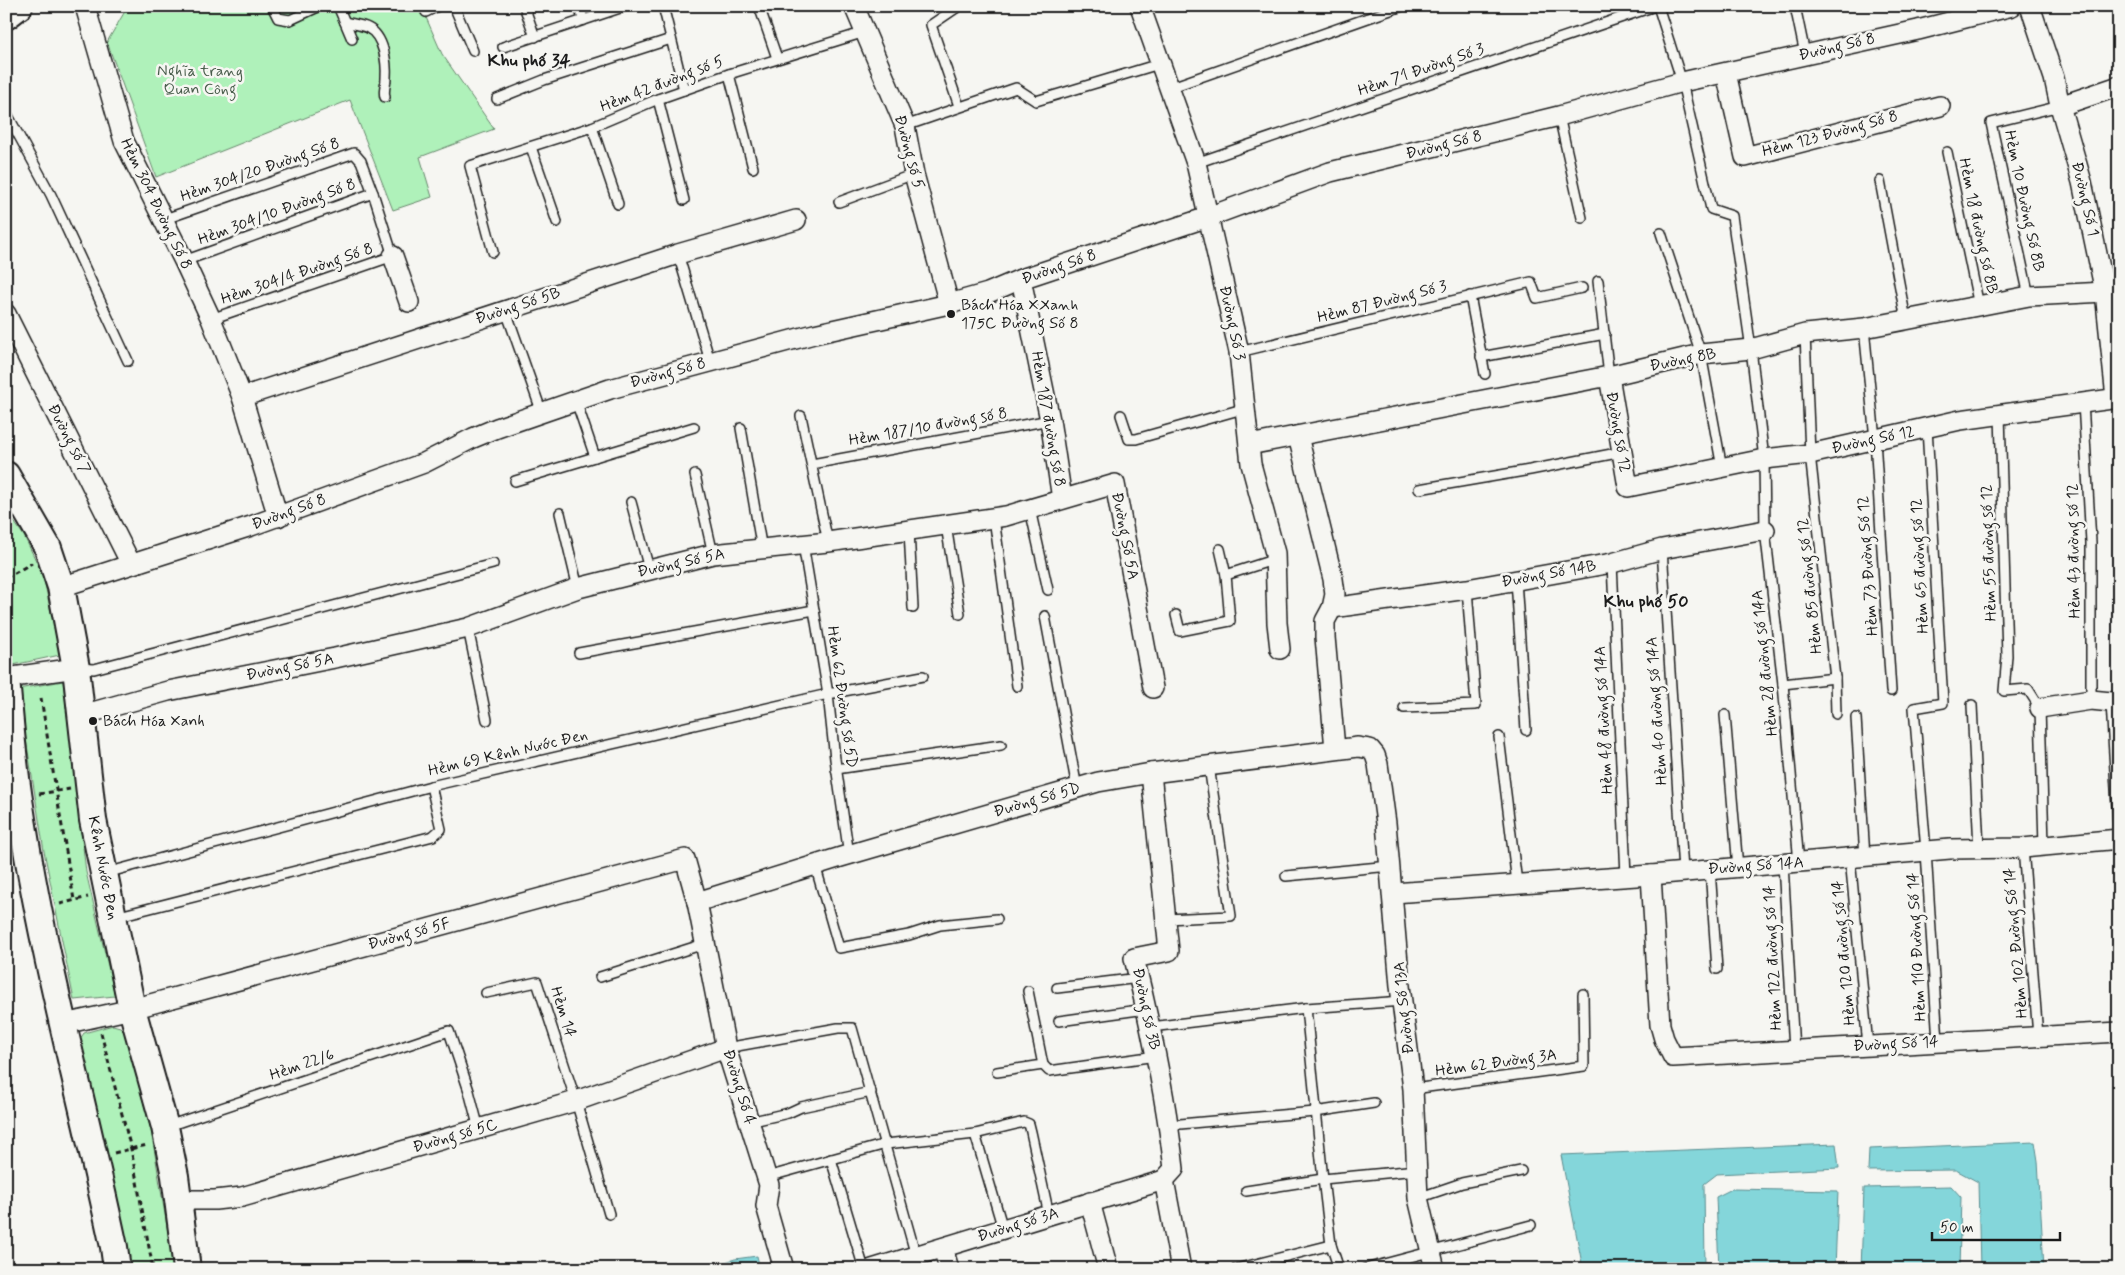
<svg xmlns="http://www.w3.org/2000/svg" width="2125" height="1275" viewBox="0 0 2125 1275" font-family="Mynerve,sans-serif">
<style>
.green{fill:#aff1ba;stroke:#66866b}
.water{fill:#84d6da;stroke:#5a8c8e}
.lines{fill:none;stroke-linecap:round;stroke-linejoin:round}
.lane-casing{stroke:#1c1c1c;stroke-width:12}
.street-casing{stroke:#1c1c1c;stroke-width:22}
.secondary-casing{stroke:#1c1c1c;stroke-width:30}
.path{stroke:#1c1c1c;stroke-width:3;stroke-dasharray:5 4;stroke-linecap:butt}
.lane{stroke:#f6f6f2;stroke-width:9}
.street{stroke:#f6f6f2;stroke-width:19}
.secondary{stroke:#f6f6f2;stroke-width:26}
.poi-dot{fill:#1c1c1c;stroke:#f6f6f2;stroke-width:2}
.labels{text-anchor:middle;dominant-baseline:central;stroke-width:5;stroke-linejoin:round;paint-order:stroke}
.street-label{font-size:16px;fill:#1c1c1c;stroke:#f6f6f2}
.park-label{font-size:16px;fill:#485c4b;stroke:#f6f6f2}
.poi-label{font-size:16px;fill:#1c1c1c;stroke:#f6f6f2;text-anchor:start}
.neighbourhood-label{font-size:18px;font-weight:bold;fill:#1c1c1c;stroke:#f6f6f2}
</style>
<rect width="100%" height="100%" fill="#f6f6f2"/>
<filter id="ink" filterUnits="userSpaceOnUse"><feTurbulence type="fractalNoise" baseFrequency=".02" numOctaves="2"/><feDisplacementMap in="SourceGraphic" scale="10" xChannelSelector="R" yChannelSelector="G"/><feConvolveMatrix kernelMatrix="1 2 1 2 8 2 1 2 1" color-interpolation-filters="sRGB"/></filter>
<g filter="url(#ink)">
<!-- green -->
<g class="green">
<polygon points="128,6 421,6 442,54 494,129 420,157 432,197 393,210 350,100 156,177 107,42"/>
<polygon points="6,510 24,536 43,575 60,655 13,665 6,629"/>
<polygon points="63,681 86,872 115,996 74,1000 44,851 18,689"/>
<polygon points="113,1025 120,1027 124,1031 151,1130 174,1269 130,1269 124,1229 80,1039 84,1033"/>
</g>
<!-- water -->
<g class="water">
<polygon points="2035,1142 2038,1161 2044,1269 1980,1269 1978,1182 1956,1170 1868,1171 1869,1149"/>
<polygon points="1836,1144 1839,1168 1717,1174 1704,1184 1705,1269 1583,1269 1561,1155"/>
<polygon points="1951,1186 1961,1197 1959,1269 1861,1269 1864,1188"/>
<polygon points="1732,1189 1838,1191 1835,1269 1719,1269 1716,1197"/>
<polygon points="757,1256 760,1269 702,1269 735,1259"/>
</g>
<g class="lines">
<!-- lane casing -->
<g class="lane-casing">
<g id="lane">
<polyline points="272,6 278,18 290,20 320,6"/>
<polyline points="338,6 352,39"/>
<polyline points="454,6 473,51"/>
<polyline points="524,6 535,37"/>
<polyline points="578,6 584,20"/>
<polyline points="663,6 684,90"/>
<polyline points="759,6 777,58"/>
<polyline points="959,6 931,25 959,106"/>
<polyline points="1658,6 1682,82 1711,209 1732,216 1751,349 1764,459 1765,530 1783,684 1799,863"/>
<polyline points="1795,6 1805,54"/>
<polyline points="426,12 438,6"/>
<path d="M345,22C352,24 362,25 368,28C384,36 387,63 386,78C386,85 383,90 385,97"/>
<polyline points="503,47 626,6"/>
<polyline points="729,74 753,168"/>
<polyline points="1169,88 1402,6"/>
<polyline points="497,99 544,80 671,39"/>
<polyline points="658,99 684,200"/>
<polyline points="6,112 51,195 128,361"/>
<polyline points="1559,116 1582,218"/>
<polyline points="905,126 1016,88 1036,101 1159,64"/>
<polyline points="592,127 618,204"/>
<polyline points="531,147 557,222"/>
<polyline points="1947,152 1979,306"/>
<polyline points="1196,163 1655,6"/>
<polyline points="1880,181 1906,320"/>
<polyline points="839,202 914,174"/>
<polyline points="162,220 354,153 361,161 373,193"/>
<polyline points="1661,233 1701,354 1722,468"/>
<polyline points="493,252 470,166 592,127 658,99 729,74 865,32"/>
<polyline points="678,254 710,361"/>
<polyline points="184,261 373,193 393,256 211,319"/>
<polyline points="1598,281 1609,376"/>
<polyline points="1470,296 1485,374"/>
<polyline points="2029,296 1991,123 2060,106"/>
<polyline points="506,311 542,413"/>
<polyline points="1864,328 1875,439 1891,691"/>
<polyline points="1805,334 1810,454 1835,678 1836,714"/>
<polyline points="1239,352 1531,282 1537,298 1582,288"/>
<polyline points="1481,357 1605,334"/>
<polyline points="576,401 595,457"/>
<polyline points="2083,402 2091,542 2091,700"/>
<polyline points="2000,414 2007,656 2004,691 2028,689 2040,708 2044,845"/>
<polyline points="1121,415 1129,439 1136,439 1246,408"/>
<polyline points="801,416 828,542"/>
<polyline points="741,428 762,550"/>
<polyline points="1927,428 1943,703 1914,708 1926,851 1938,1042"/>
<polyline points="812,464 1050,420"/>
<polyline points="695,475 713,554"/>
<polyline points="515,481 694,427"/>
<polyline points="1419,489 1530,470 1622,452"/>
<polyline points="631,502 649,569"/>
<polyline points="1030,509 1048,590"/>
<polyline points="560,513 578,588"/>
<polyline points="994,518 1017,686"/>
<polyline points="946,525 960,614"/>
<polyline points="909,530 913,608"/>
<polyline points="803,544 828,694 835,759 849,855"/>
<polyline points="1220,549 1226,575"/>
<polyline points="1662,549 1683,871"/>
<polyline points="1612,563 1626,876"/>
<polyline points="1516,580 1526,730"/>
<polyline points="1176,615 1180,631 1230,621 1226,575 1276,559"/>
<polyline points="1045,616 1077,788"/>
<polyline points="468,628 487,720"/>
<polyline points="579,653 814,610"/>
<polyline points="78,668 94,669 493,564"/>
<polyline points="1783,684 1835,678"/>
<polyline points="2111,702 2119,841"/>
<polyline points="1972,705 1979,848"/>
<polyline points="1404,708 1476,705 1467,589"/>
<polyline points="1725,715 1738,868"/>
<polyline points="1856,718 1865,857"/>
<polyline points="1499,737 1517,883"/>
<polyline points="836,769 1001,745"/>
<polyline points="2023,848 2038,1036"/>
<polyline points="1850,858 1868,1046"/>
<polyline points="1783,864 1794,1050"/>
<polyline points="815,865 839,948 909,935 940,925 997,919"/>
<polyline points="1710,869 1717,969"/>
<polyline points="106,873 431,786 828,694 923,676"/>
<polyline points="1286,876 1390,866"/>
<polyline points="115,917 433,836 441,829 431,786"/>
<polyline points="1166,919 1231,916 1209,766"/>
<polyline points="600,977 704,944"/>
<polyline points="1057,988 1139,978"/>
<polyline points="1028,991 1043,1065"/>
<polyline points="486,993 537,982 576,1101 609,1214"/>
<polyline points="1306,1008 1322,1170 1331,1245 1339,1269"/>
<polyline points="1059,1021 1146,1009"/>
<polyline points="1151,1027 1306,1008 1403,1001"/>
<polyline points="726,1048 838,1028 852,1028 916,1256"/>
<polyline points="997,1072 1043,1065 1049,1071 1156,1056"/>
<polyline points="1413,1089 1584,1066 1583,994"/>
<polyline points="749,1122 788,1113 801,1107 871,1092"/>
<polyline points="1169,1125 1315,1112 1374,1103"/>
<polyline points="168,1126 449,1031 469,1091 479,1129"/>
<polyline points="975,1134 1003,1229"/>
<polyline points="831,1159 864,1269"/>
<polyline points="767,1177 886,1144 975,1134 1024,1122 1029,1124 1031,1132 1049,1215"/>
<polyline points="1246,1191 1323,1179 1417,1170"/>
<polyline points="1418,1198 1462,1183 1521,1171"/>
<polyline points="1236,1269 1331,1245"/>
<polyline points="1365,1269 1531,1225"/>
</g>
</g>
<!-- street casing -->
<g class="street-casing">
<g id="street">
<polyline points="85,6 124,141 184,261 211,319 242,397 278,517"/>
<polyline points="854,6 905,126 914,174 949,304"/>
<polyline points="1140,6 1196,163 1239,352 1251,464 1275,553 1277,623 1280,649"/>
<polyline points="2030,6 2054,78 2060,106 2082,182 2105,292 2116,398"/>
<polyline points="1726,73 1745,157 1940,106"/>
<polyline points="2060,106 2119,86"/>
<polyline points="393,256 409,302"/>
<polyline points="1021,279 1050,420 1062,499"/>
<polyline points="6,314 131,564"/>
<polyline points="1609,376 1628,487 1764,459 1810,454 1960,420 2119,398"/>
<polyline points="242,397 678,254 796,220"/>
<polyline points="1298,436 1333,579 1335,594 1332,608 1325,621 1325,637 1335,749"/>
<polyline points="1249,445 1609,376 1701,354 1751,349 1805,334 1864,328 2029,296 2105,292 2119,289"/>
<polyline points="61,587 251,526 424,463 473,438 497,428 610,389 814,334 949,304 988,293 1021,279 1208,217 1330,172 1559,116 1682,82 1918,30 2012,6"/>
<polyline points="1332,608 1467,589 1612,563 1662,549 1765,530"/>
<polyline points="6,678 76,668"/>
<polyline points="2040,708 2091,700 2111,702 2119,701"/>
<polyline points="82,715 168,691 335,658 468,628 578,588 713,554 828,542 1006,516 1115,484 1153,688"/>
<path d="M1151,773L1169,951L1134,958C1151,1027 1166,1098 1174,1169L1164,1180"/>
<polyline points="1651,875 1660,1025 1664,1039 1673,1057 2119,1032"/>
<polyline points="1393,893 1651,875 1950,849 2023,848 2119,839"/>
<polyline points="697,902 841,857 1098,782 1151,773 1358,747 1370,749 1375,755 1378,764 1386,823 1400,986 1413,1089 1418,1198 1435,1269"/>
<polyline points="64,1024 132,1009 685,859 697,902 726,1048 769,1185 766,1206 784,1269"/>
<polyline points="1164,1180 1181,1269"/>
<polyline points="179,1200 215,1200 242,1197 576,1101 726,1048"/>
<polyline points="1090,1202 1108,1269"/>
<polyline points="943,1248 949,1269"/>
<polyline points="872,1269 1164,1180"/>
</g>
</g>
<!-- secondary casing -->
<g class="secondary-casing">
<g id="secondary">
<polyline points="6,16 19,6"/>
<polyline points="6,475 48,548 61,587 76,668 93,820 132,1009 165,1127 175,1176 187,1269"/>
<path d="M6,679C10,721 13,764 20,806C42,955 83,1100 114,1247L117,1269"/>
</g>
</g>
<!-- path -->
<g class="path">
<polyline points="6,578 32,563"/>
<polyline points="41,698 74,900"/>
<polyline points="39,794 70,789"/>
<polyline points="60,904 88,897"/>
<polyline points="101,1033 131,1149 153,1269"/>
<polyline points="114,1153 147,1145"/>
</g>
<!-- lane -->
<use href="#lane" class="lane"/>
<!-- street -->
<use href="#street" class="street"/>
<!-- secondary -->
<use href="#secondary" class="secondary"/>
</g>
</g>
<!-- markers -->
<g class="poi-dot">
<circle cx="951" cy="314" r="5"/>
<circle cx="93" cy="721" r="5"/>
</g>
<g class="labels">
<!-- street labels -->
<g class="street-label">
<text transform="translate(1837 47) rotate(-13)">Đường Số 8</text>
<text transform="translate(1421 70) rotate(-19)">Hẻm 71 Đường Số 3</text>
<text transform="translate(662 84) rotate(-21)">Hẻm 42 đường số 5</text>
<text transform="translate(1830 134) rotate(-15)">Hẻm 123 Đường Số 8</text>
<text transform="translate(1444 145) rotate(-14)">Đường Số 8</text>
<text transform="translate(909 152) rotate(75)">Đường số 5</text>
<text transform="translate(260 170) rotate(-19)">Hẻm 304/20 Đường Số 8</text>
<text transform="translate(2085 199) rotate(77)">Đường Số 1</text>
<text transform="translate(2024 201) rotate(78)">Hẻm 10 Đường Số 8B</text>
<text transform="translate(156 204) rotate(64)">Hẻm 304 Đường Số 8</text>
<text transform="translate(277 212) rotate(-20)">Hẻm 304/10 Đường Số 8</text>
<text transform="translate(1978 226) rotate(78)">Hẻm 18 đường số 8B</text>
<text transform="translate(1059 267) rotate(-19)">Đường Số 8</text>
<text transform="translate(297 274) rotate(-19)">Hẻm 304/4 Đường Số 8</text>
<text transform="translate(1382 302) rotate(-14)">Hẻm 87 Đường Số 3</text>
<text transform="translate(518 306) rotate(-18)">Đường Số 5B</text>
<text transform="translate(1232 323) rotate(78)">Đường Số 3</text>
<text transform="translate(1683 360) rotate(-11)">Đường 8B</text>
<text transform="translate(668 373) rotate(-15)">Đường Số 8</text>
<text transform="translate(1048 419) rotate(80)">Hẻm 187 đường số 8</text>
<text transform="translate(928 427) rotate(-10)">Hẻm 187/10 đường số 8</text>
<text transform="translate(1618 432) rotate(80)">Đường số 12</text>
<text transform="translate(69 439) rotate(63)">Đường số 7</text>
<text transform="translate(1873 440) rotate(-12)">Đường Số 12</text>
<text transform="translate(289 512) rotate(-20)">Đường Số 8</text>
<text transform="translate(1125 536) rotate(79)">Đường Số 5A</text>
<text transform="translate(2074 551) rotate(-91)">Hẻm 43 đường số 12</text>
<text transform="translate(1989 553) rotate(-92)">Hẻm 55 đường số 12</text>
<text transform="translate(681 563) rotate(-12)">Đường Số 5A</text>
<text transform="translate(1868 566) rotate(-94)">Hẻm 73 Đường Số 12</text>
<text transform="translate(1920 566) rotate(-93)">Hẻm 65 đường số 12</text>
<text transform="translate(1549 574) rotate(-10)">Đường Số 14B</text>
<text transform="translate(1810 586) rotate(-96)">Hẻm 85 đường số 12</text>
<text transform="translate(1765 663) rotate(-96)">Hẻm 28 đường số 14A</text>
<text transform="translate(290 667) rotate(-11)">Đường Số 5A</text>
<text transform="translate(842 697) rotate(82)">Hẻm 62 Đường số 5D</text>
<text transform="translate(1657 711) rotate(-94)">Hẻm 40 đường số 14A</text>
<text transform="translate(1604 720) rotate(-93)">Hẻm 48 đường số 14A</text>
<text transform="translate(508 753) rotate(-13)">Hẻm 69 Kênh Nước Đen</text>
<text transform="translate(1037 800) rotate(-16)">Đường Số 5D</text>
<text transform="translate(1756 866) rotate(-4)">Đường Số 14A</text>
<text transform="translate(103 868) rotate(79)">Kênh Nước Đen</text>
<text transform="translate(409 934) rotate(-15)">Đường số 5F</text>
<text transform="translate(2016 943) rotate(-95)">Hẻm 102 Đường Số 14</text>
<text transform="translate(1917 947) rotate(-93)">Hẻm 110 Đường Số 14</text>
<text transform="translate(1844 953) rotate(-95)">Hẻm 120 đường số 14</text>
<text transform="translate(1773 958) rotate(-93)">Hẻm 122 đường số 14</text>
<text transform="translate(1404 1008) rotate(-96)">Đường Số 13A</text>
<text transform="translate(1146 1009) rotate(78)">Đường số 3B</text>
<text transform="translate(563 1012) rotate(72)">Hẻm 14</text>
<text transform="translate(1896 1044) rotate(-3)">Đường Số 14</text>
<text transform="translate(1496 1063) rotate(-8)">Hẻm 62 Đường 3A</text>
<text transform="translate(302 1065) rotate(-19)">Hẻm 22/6</text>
<text transform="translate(739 1087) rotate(73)">Đường Số 4</text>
<text transform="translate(455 1136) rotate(-16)">Đường số 5C</text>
<text transform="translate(1018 1225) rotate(-17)">Đường số 3A</text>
</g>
<!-- park labels -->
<g class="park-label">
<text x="200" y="71">Nghĩa trang<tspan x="200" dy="18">Quan Công</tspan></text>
</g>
<!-- poi labels -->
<g class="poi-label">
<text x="961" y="305">Bách Hóa XXanh<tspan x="961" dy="18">175C Đường Số 8</tspan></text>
<text x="103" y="721">Bách Hóa Xanh</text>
</g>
<!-- neighbourhood labels -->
<g class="neighbourhood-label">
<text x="529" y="61">Khu phố 34</text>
<text x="1646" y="602">Khu phố 50</text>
</g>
</g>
<!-- margin -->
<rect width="2125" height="1275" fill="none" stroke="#f6f6f2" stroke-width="25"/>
<rect x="12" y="12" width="2100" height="1250" fill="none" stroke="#1c1c1c" stroke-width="2" filter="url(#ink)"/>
<!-- scale -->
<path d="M1932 1232v8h128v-8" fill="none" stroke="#1c1c1c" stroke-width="2.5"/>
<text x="1940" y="1232" font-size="15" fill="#1c1c1c" stroke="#f6f6f2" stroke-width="4" paint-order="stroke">50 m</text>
</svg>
